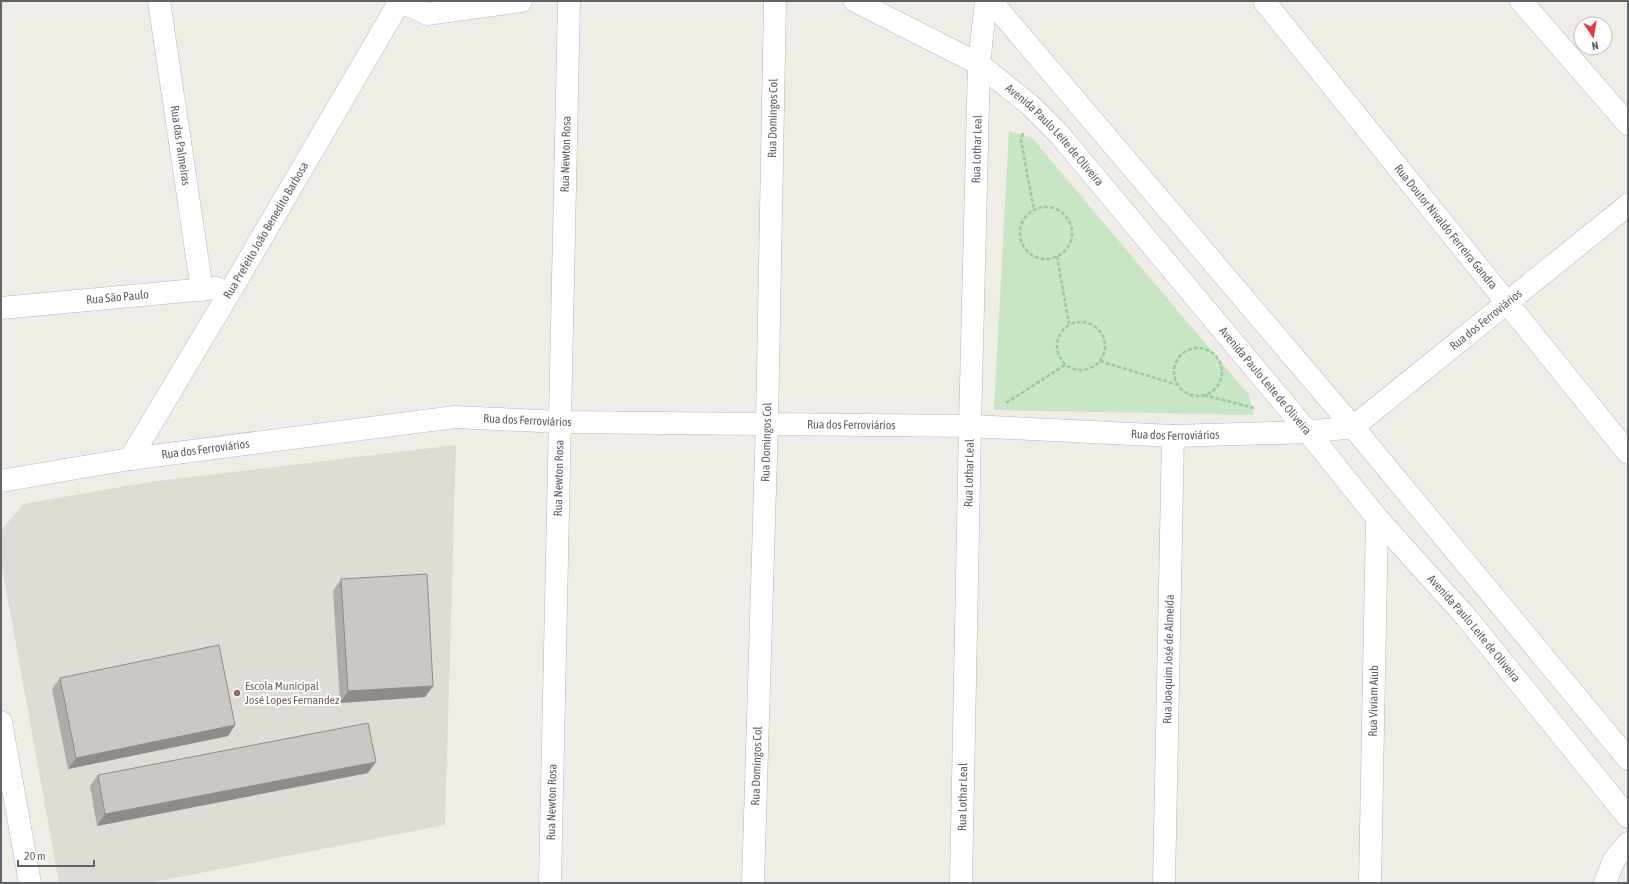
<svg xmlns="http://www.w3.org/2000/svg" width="1629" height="884" viewBox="0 0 1629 884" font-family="'Asap Condensed',sans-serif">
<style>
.education{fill:#dfdcd5}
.green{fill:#c8e5c5}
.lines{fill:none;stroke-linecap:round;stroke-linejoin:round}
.minor-casing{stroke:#b4b7bb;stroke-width:23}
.path{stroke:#9ec7a6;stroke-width:2.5;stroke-dasharray:4 2;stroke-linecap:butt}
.minor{stroke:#fff;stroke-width:22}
.wall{fill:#afaca8}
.shaded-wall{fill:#8e8c88}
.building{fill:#cbc8c3;stroke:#8e8c88}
.education-dot{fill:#8d6e63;stroke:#fff;stroke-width:1.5}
.labels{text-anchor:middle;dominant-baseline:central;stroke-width:4;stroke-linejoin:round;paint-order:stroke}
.street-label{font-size:12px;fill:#5e6366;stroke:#fff}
.education-label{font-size:12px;fill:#785e54;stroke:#fff;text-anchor:start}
</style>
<rect width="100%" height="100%" fill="#f0ede7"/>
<!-- education -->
<polygon class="education" points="456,445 445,825 149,883 59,883 1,561 1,531 23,504 150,482"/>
<!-- green -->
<polygon class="green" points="1009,131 1032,138 1249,395 1254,415 994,410"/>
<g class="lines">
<!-- minor casing -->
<g class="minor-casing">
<g id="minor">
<path id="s1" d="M159,1L202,290"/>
<polyline points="400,1 427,14 521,1"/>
<path id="s2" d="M855,1L979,64L1030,105L1059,134L1308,432L1377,518L1467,618L1628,817"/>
<polyline points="991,1 1353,427 1628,759"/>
<path id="s3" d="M1264,1L1628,453"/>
<polyline points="1521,1 1628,124"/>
<path id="s4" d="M1,308L217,288"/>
<path id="s5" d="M130,459L234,285L400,1"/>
<path id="s6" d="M1,481L130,459L455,417L560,422L970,426L1173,436L1308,432L1353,427L1628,205"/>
<polyline points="1,722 30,883"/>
<path id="s7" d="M550,883L569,1"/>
<path id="s8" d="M753,883L767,423L775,1"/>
<path id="s9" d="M961,883L970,426L979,64L986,1"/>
<path id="s10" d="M1164,883L1173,436"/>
<path id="s11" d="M1370,883L1377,518"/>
<polyline points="1605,883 1614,860 1628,843"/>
</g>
</g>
<!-- path -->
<g class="path">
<polyline points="1023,133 1021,140 1034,210"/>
<circle cx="1046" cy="233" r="26"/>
<polyline points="1057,256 1069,324"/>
<circle cx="1081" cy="346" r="24"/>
<circle cx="1198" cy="372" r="24"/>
<polyline points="1100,361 1178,385"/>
<polyline points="1204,395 1254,408"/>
<polyline points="1006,403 1065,365"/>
</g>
<!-- minor -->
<use href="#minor" class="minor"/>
</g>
<!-- wall -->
<g class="wall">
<polygon points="341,579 433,686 425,697 340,703 333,591"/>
<polygon points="60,678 235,725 228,736 68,769 52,689"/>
<polygon points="368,773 97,826 90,786 98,775"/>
</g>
<!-- shaded-wall -->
<g class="shaded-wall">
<polygon points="433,686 425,697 340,703 348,691"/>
<polygon points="235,725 228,736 68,769 76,758"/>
<polygon points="376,762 368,773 97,826 105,814"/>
</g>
<!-- building -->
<g class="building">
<polygon points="427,574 433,686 348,691 341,579"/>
<polygon points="219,645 235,725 76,758 60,678"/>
<polygon points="368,723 376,762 105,814 98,775"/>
</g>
<!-- markers -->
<circle class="education-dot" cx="237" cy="693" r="4"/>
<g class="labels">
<!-- street labels -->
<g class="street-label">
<text stroke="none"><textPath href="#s8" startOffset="765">Rua Domingos Col</textPath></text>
<text stroke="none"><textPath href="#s2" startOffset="243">Avenida Paulo Leite de Oliveira</textPath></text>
<text stroke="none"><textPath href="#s1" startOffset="146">Rua das Palmeiras</textPath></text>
<text stroke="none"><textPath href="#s9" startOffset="734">Rua Lothar Leal</textPath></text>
<text stroke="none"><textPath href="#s7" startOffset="729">Rua Newton Rosa</textPath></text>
<text stroke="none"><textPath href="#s3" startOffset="290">Rua Doutor Nivaldo Ferreira Gandra</textPath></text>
<text stroke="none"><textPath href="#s5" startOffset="266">Rua Prefeito João Benedito Barbosa</textPath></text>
<text stroke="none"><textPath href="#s4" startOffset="117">Rua São Paulo</textPath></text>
<text stroke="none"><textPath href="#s6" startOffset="1528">Rua dos Ferroviários</textPath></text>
<text stroke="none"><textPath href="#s2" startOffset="567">Avenida Paulo Leite de Oliveira</textPath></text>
<text stroke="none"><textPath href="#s6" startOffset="531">Rua dos Ferroviários</textPath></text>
<text stroke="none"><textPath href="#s6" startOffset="855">Rua dos Ferroviários</textPath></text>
<text stroke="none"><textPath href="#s6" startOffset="1179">Rua dos Ferroviários</textPath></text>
<text stroke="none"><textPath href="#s8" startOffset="441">Rua Domingos Col</textPath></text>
<text stroke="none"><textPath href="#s6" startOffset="207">Rua dos Ferroviários</textPath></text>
<text stroke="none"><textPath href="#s9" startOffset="410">Rua Lothar Leal</textPath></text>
<text stroke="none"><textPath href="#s7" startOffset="405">Rua Newton Rosa</textPath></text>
<text stroke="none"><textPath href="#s2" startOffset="891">Avenida Paulo Leite de Oliveira</textPath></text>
<text stroke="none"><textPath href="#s10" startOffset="224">Rua Joaquim José de Almeida</textPath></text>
<text stroke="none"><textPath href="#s11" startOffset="182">Rua Viviam Aiub</textPath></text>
<text stroke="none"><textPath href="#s8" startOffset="117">Rua Domingos Col</textPath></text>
<text stroke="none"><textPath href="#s9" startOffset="86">Rua Lothar Leal</textPath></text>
<text stroke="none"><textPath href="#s7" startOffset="81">Rua Newton Rosa</textPath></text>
</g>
<!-- education labels -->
<g class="education-label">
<text x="245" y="686">Escola Municipal<tspan x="245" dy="14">José Lopes Fernandez</tspan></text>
</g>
</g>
<!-- border -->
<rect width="1629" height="884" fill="none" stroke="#5e6366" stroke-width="4"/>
<!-- north arrow -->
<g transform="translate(1593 36) rotate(168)"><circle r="19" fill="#ffffff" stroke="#bfc1c2"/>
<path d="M0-3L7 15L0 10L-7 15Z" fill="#e03d3e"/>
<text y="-6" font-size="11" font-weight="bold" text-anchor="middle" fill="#5e6366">N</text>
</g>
<!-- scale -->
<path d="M18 860v6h76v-6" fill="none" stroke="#5e6366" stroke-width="2"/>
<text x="24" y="860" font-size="12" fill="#5e6366" stroke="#ffffff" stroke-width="3" paint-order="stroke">20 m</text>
</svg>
